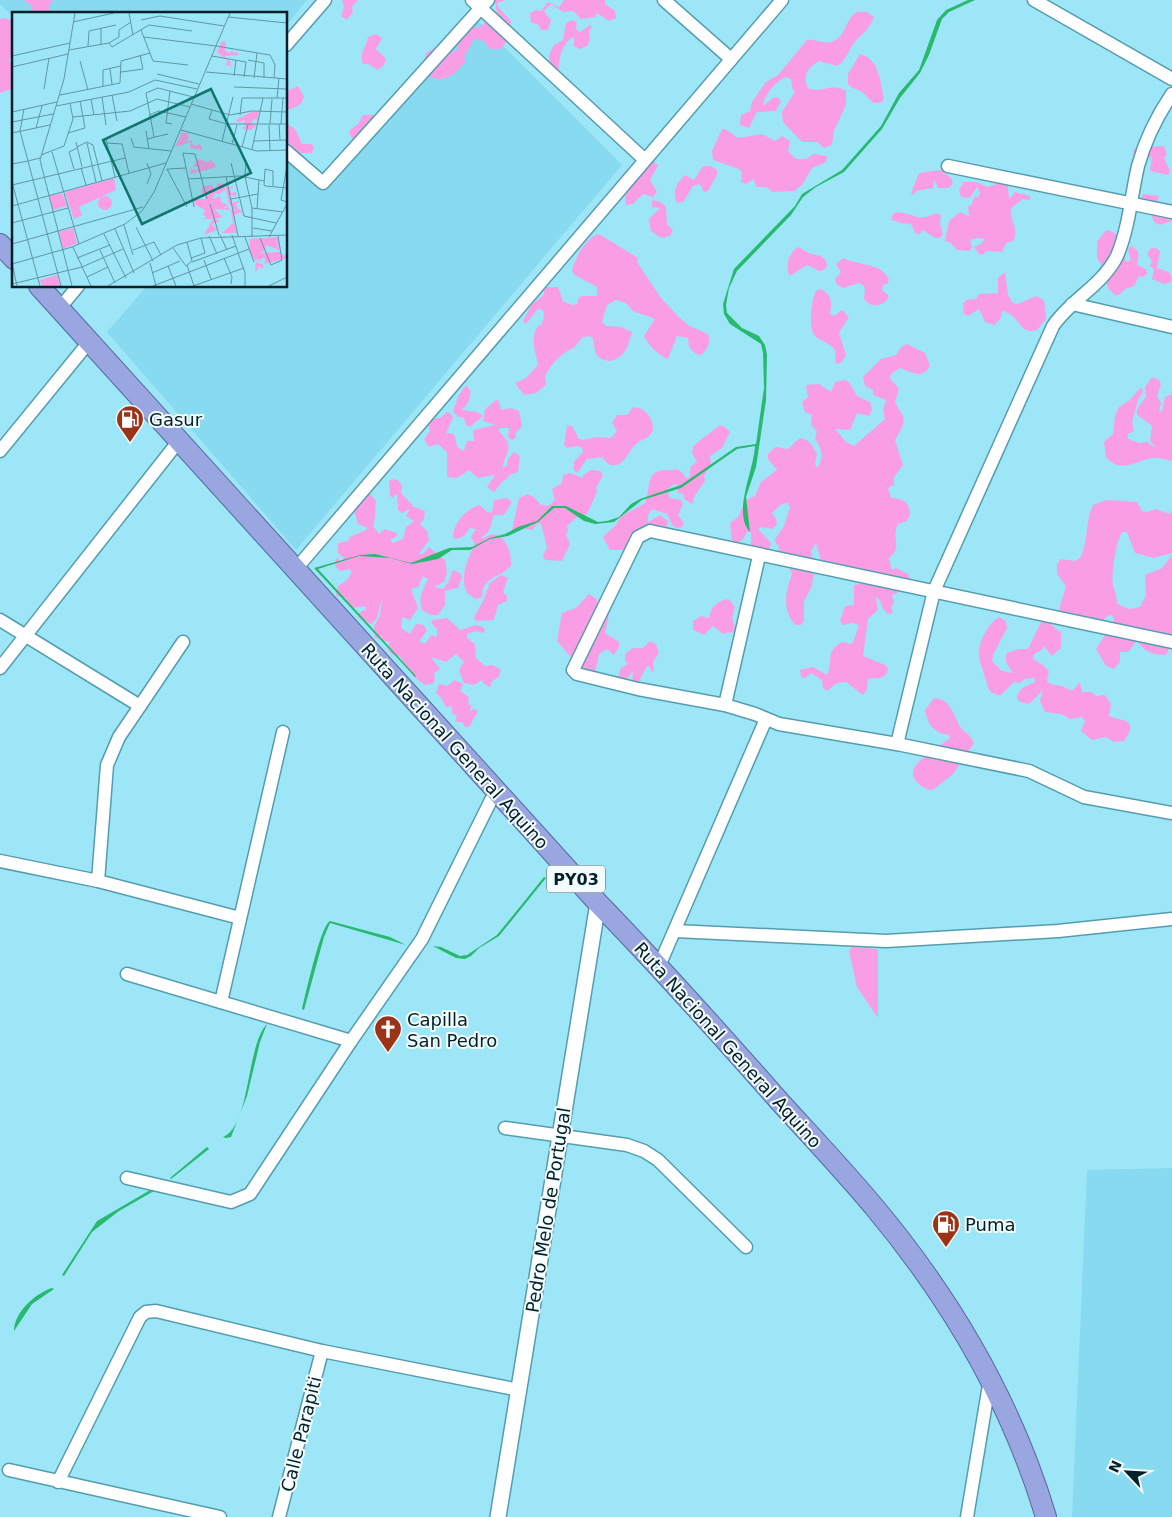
<svg xmlns="http://www.w3.org/2000/svg" width="1172" height="1517" viewBox="0 0 1172 1517" font-family="'DejaVu Sans',sans-serif">
<style>
.built{fill:#87daef}
.green{fill:#f99ee5}
.water{fill:#28b96f}
.lines{fill:none;stroke-linecap:round;stroke-linejoin:round}
.minor-casing{stroke:#549dae;stroke-width:15}
.tertiary-casing{stroke:#549dae;stroke-width:18}
.trunk-casing{stroke:#54689b;stroke-width:22}
.minor{stroke:#fff;stroke-width:12}
.tertiary{stroke:#fff;stroke-width:15}
.trunk{stroke:#9aa6e0;stroke-width:20}
.labels{text-anchor:middle;dominant-baseline:central;stroke-width:4;stroke-linejoin:round;paint-order:stroke}
.shield{fill:#f4fbfd;stroke:#4a6267;stroke-width:1}
.shield-label{font-size:16px;font-weight:bold;fill:#012027}
.poi-label{font-size:18px;fill:#012027;stroke:#f4fbfd;text-anchor:start}
.street-label{font-size:18px;fill:#012027;stroke:#f4fbfd}
.inset-road{fill:none;stroke:#5f97a4;stroke-width:1}
.view{fill:#0f766e;fill-opacity:0.15;stroke:#0f766e;stroke-width:2.5}
.inset-edge{fill:none;stroke:#012027;stroke-width:2.5}
</style>
<rect width="100%" height="100%" fill="#9de6f8"/>
<!-- built -->
<g class="built">
<polygon points="0,0 307,0 286,26 286,14 14,14 14,18 0,4"/>
<polygon points="477,20 622,165 296,550 107,332 147,286 286,286 286,159 321,188"/>
<polygon points="1172,1168 1172,1517 1072,1517 1087,1170"/>
</g>
<!-- green -->
<g class="green">
<polygon points="23,0 53,0 49,5 50,14 29,14 33,6"/>
<polygon points="342,0 358,0 352,7 353,12 347,20 341,16 344,7"/>
<path d="M495,0H506L497,3L499,8L511,21C511,32 508,42 500,49H490L484,41L474,39L464,57L466,60C458,72 445,85 429,76L424,62L426,53L438,46L456,52L459,43L457,39L468,26L478,28L497,14Z"/>
<polygon points="564,0 605,0 605,4 615,11 616,18 609,21 597,13 595,17 581,19 573,11 563,12 551,4 544,11 551,20 548,30 541,30 538,24 531,23 530,13 536,10 541,11 548,2 559,7"/>
<path d="M857,12H867L874,17C868,32 863,32 854,43C848,51 846,61 837,66L819,61C808,67 802,76 808,88C821,95 830,81 846,91V105L834,131L832,145L824,148L817,142H802L783,122L782,112L795,92L792,88L791,79L786,77C776,81 764,95 763,106L774,97L779,98L781,102L776,111L757,112L749,128L740,125L741,115L750,111L752,102L766,82L778,75L807,40C815,39 822,44 831,42C847,38 844,19 857,12Z"/>
<polygon points="5,18 9,20 14,19 14,50 9,60 14,68 14,88 0,93 0,19"/>
<path d="M572,20L577,22L576,29L580,32L590,25L592,26L589,31L590,40L587,46L580,49L574,46V39L572,37C561,46 558,61 559,73C548,63 546,58 554,45L563,40L566,23Z"/>
<path d="M376,34L382,38L376,49L386,59L384,65L378,70L368,64H363C359,52 366,48 368,37Z"/>
<path d="M860,54C880,59 880,82 884,98L882,102C871,106 870,98 862,92C857,88 853,90 848,84V74Z"/>
<path d="M298,86L304,96C302,106 295,108 286,110V88L289,90Z"/>
<polygon points="380,109 382,110 356,141 349,135 350,130 358,124 363,115 375,115"/>
<polygon points="286,123 295,129 302,144 312,144 314,148 312,153 297,153 287,146"/>
<polygon points="722,129 727,130 738,138 762,134 775,141 782,136 790,141 788,151 796,159 806,159 814,154 827,156 826,162 812,168 802,185 794,191 773,192 766,187 756,187 754,179 746,184 741,182 742,173 739,169 713,160 712,151"/>
<polygon points="1141,144 1150,147 1164,146 1167,155 1164,158 1170,171 1168,175 1150,171 1152,156 1145,160 1134,157 1133,150"/>
<path d="M654,162L658,165L650,180L657,192L653,197L643,194L633,204L626,205C621,192 639,174 646,163Z"/>
<path d="M703,166H711L717,170V175L708,191L704,192L700,184L693,186L683,202L677,203C672,192 676,183 685,175L694,180Z"/>
<polygon points="941,170 951,178 953,183 949,188 938,188 934,179 933,188 916,191 913,195 911,193 919,173"/>
<path d="M964,182H976L987,187L1003,182L1008,187L1009,199L1015,192L1030,196V200L1023,199L1011,208C1009,221 1020,229 1013,241L1006,243L1002,252L986,251L983,255L979,254L974,247L981,244L985,239L977,238L970,240L972,248L969,251L957,250L951,243L945,241L949,221L960,212L969,216L968,207L972,204L974,197H978L980,193L977,187L970,198L961,197L959,190Z"/>
<polygon points="1143,194 1159,196 1157,205 1172,212 1172,221 1160,225 1154,222 1151,214 1145,214 1140,203"/>
<polygon points="652,200 661,202 666,207 667,224 673,230 670,236 661,238 651,231 649,219 660,208 652,207"/>
<path d="M896,212C915,213 917,223 936,213L941,215L940,224L943,234L940,238H935L923,230L920,234L915,233L911,224L901,223L892,220V215Z"/>
<path d="M1106,230L1111,231L1119,236L1121,254L1127,262L1131,260L1128,250L1131,246C1141,251 1139,255 1137,265L1146,269L1147,274L1143,277L1139,276L1134,286L1125,289L1119,295H1115L1108,288L1106,274L1097,257V242Z"/>
<path d="M599,234L638,258L637,262L661,298L678,316L689,326L708,334C711,342 708,349 701,355L696,354L689,347L688,338L677,336L668,359C659,356 648,345 644,336L655,319L633,311L626,303L616,300L607,305L602,322L606,326L621,327L632,332C628,345 627,356 611,361C591,359 597,350 592,337C582,334 580,341 575,347C561,353 552,363 545,376L546,385L536,393L524,395L515,383L526,378L538,365C536,352 529,339 538,326L542,324L544,315L543,310L538,309L526,324L523,321L532,304L544,295V290L547,287H558L563,301L572,305L577,304L578,299L581,296H597V287L575,275L572,271C575,258 586,237 599,234Z"/>
<path d="M798,247C802,248 805,252 809,253C817,256 826,254 827,266L824,270L819,271L807,265L790,276C784,267 789,252 798,247Z"/>
<polygon points="1151,248 1156,248 1160,251 1157,268 1169,272 1172,279 1170,283 1164,284 1152,279 1154,269 1150,266 1152,261 1147,254"/>
<path d="M843,258C858,266 882,262 889,280L887,284L883,285L882,290L889,296L887,300C879,307 871,308 864,299L865,289L862,284L858,283L844,288L837,285L835,279L841,272L836,264Z"/>
<path d="M1005,272L1008,295L1013,303L1018,304L1036,296L1044,300L1046,319L1037,330C1022,335 1020,321 1010,314C1008,313 1005,312 1003,310L1000,319L994,325L985,322L979,309L968,316L964,314L963,304L966,300L976,299L979,294L998,293V278Z"/>
<path d="M822,289C832,296 832,303 830,314L834,316L842,310L849,317L839,333L846,355L841,363L836,364L835,350C830,342 817,341 813,333C809,325 811,297 817,290Z"/>
<path d="M907,344L925,353L930,366C922,380 912,372 900,368L892,373L890,378L899,389L895,402L904,418L902,428L895,440L903,465L894,477V485L888,488L891,498C904,499 909,501 910,515L907,521L898,524C890,539 904,546 889,558L892,570L896,568L908,574L910,580L901,591L892,595L894,602L891,608L893,613L888,614L883,609L880,600L876,597L878,610L868,619L863,656L885,665L888,669C886,681 876,677 868,679L867,689L863,695L846,682L837,683L827,691L823,688L822,680L811,673L805,678L801,677L800,670L813,667L827,675C834,661 824,652 842,642L851,644L853,642L859,625L852,623L843,625L840,621L845,606L854,605V585L866,583L821,561L816,543L811,551L815,569L811,588L804,601V621L801,625H796C781,611 786,590 792,574L786,561L779,555V546L776,544L775,539L784,526L790,508L788,503L782,504L772,513L777,521L776,526L772,529L762,527L758,529L771,543L768,553L751,547V532H747L744,538L737,544L732,542L730,523L738,517L746,500L755,496L761,482L777,470L768,459V454L775,447L788,449L800,438C811,440 812,446 817,454L815,464L817,468C825,456 821,449 815,438L817,431L811,425L812,415L805,412L802,402L808,397L806,385L819,384L831,392L835,382L845,380L849,382L857,396L870,402L872,410L869,416L857,413L850,430L835,429L846,442L854,446L885,419L883,410L886,400L873,395V390L865,386L863,377L881,359L896,355L902,346Z"/>
<path d="M1152,377L1159,380L1161,384L1157,396L1161,403L1159,412L1162,411L1165,397L1172,394V461C1166,460 1159,457 1153,458C1135,461 1120,474 1106,457L1104,442L1113,434L1115,416L1119,407L1130,400L1140,388H1142L1143,392L1138,400L1132,422L1134,431L1128,434V439L1139,443L1147,442L1156,448L1150,441L1152,426C1138,413 1129,418 1146,397L1145,387Z"/>
<polygon points="466,385 471,392 468,403 462,410 477,412 483,416 470,427 466,425 464,418 458,417 453,411 459,395"/>
<path d="M496,400L499,401L501,410L511,408L519,411L522,426L516,433V438L512,440L508,437L509,428H500L499,431L507,441L509,448L502,467L507,466L508,459L514,452L520,456L518,472L509,475L507,479L503,481L494,492L487,487L495,475L478,478L469,470L457,478L447,477V452L438,444L429,447L424,439L430,431L428,424L430,419L440,418L447,412L451,414L453,418L446,433H451L455,436L457,447L464,451L467,441H474L473,430L495,425L484,421C483,408 488,407 496,400Z"/>
<path d="M633,407C646,408 653,417 653,430C649,440 642,438 635,445C627,453 623,470 608,464L602,457L587,459L578,472L574,471V462L583,452L582,447L577,446L567,448L564,445L567,425L572,426L579,439L583,440L597,437L611,438L617,431L612,423L617,415H627Z"/>
<path d="M720,425L725,427L730,432L722,448L710,456L711,464L704,476L705,481L695,495L692,504L684,499V494L678,493V485L674,484L668,489L669,498L681,500L683,504L678,515L684,523L682,527L677,528L673,526L667,514L652,509L648,515V522L660,515L668,521L666,529L627,550H610L603,537L616,525L621,516L646,503C645,498 648,495 648,491C650,478 651,470 667,470C679,469 679,468 686,478H689L691,466L697,462L692,453L693,446Z"/>
<polygon points="591,470 601,471 603,475 596,488 597,492 587,514 577,517 567,526 568,531 566,535 570,544 562,561 545,560 543,556 547,547 541,524 538,523 532,530 522,528 516,532 512,530 519,498 528,494 534,497 541,505 548,506 555,500 552,489 562,483 563,475 570,473 583,478 583,475"/>
<path d="M393,479L398,480L402,486L401,493L414,507L425,511L424,519L420,524L427,531L429,540L419,554H423L429,547L445,560L447,573L444,582L434,587L443,589L448,583L453,570L460,573L462,577L458,588L445,591V605L438,615H431L422,610C418,598 423,590 428,579L423,576L418,587L411,589L418,608L410,620L402,617L401,628L410,634L416,624L424,625L427,631L420,640V642L425,644L431,635L437,637V629L431,623L433,620L447,618L460,630C471,628 475,621 485,629L484,633L475,631L467,634V638L475,644L476,658L485,666L493,665L501,670L499,677L492,681L490,687L484,684L482,680L474,685L464,683L459,670L464,662L456,654L446,662L431,657L440,669L434,673L435,680L432,684L425,685L414,677L400,657L390,653L388,647L390,642L381,641L382,635L379,639L375,638L374,626L380,616L382,597L377,618L371,624L358,617L359,613L366,609L365,606L352,608L348,605L346,598L336,596L338,586L347,580L352,572L349,569L340,571L335,566L336,559L338,558L341,562L344,558L338,553V543L348,541L350,537L366,530L368,528L358,524L354,511L361,497L370,494L376,501C375,510 376,517 373,526L379,534L384,529L397,533V536L390,540L393,543L403,539L406,527L414,521L406,516L410,509L402,513L398,510L397,495L395,494L393,498L390,496L389,481Z"/>
<path d="M507,498L512,502L504,515H494L489,531L482,537L483,539C501,524 512,549 511,565C504,576 487,576 483,589C482,591 483,594 482,597L476,599L467,593C459,576 468,559 475,544L471,537L476,529L470,528L464,536L457,539L453,538C452,524 468,507 480,505L487,512L492,513L494,500Z"/>
<path d="M1106,500L1137,502L1142,511L1147,512L1156,509L1169,514L1172,511V553L1154,558L1135,553L1127,532H1122C1116,541 1111,575 1113,585C1115,592 1117,597 1117,604L1130,609L1140,607L1146,595L1145,575L1162,568L1172,555V643L1166,655C1154,655 1143,652 1137,640L1129,652H1120V662L1114,669L1106,666L1096,649L1112,624L1114,619L1112,615L1107,616L1101,623L1071,629C1051,615 1062,604 1066,586L1057,574V564L1061,559L1075,561L1080,558C1089,541 1085,520 1093,505Z"/>
<polygon points="501,575 508,578 503,592 507,596 507,601 498,605 494,620 476,621 474,617 483,601 490,583"/>
<polygon points="589,594 597,599 597,609 578,643 583,645 605,612 609,614 605,633 619,642 619,647 614,655 607,649 599,654 595,672 587,676 557,641 562,613 576,608"/>
<path d="M729,599L735,607L732,618L735,628L733,632L723,634L713,626L704,635L693,630V621L701,616L710,618C709,608 718,600 729,599Z"/>
<path d="M999,617L1006,621L1007,628L993,655L992,661L1002,671L1013,673C1009,667 1003,661 1007,653L1019,649H1028L1041,622L1046,620L1061,633V648L1052,656L1044,646L1042,650L1034,654L1033,659L1043,665L1049,671L1047,681L1050,684L1062,686L1072,691L1080,682L1082,692H1091L1096,696L1105,695L1111,704L1109,716C1123,722 1140,718 1124,741L1114,742L1106,737L1092,740L1081,731L1085,721L1082,717L1070,719L1061,714L1045,712L1040,701L1043,690L1029,704L1020,702L1017,698C1019,687 1026,686 1035,682L1034,678L1025,679L1019,683L1014,682L1001,695C988,695 988,687 985,677C979,658 975,654 984,635C988,628 991,622 999,617Z"/>
<polygon points="650,641 656,644 659,653 653,662 654,671 652,672 649,666 647,666 638,683 632,681 633,672 625,680 618,678 621,668 628,664 625,661 625,654 633,648 643,648"/>
<polygon points="454,680 463,684 460,691 469,697 468,704 472,706 469,711 474,709 478,711 469,727 465,727 462,722 455,722 457,716 452,713 452,706 446,707 440,696 436,693 439,684 448,686"/>
<path d="M934,698C950,699 953,713 959,725C963,732 971,734 974,743L953,774L934,789L929,790C889,771 934,752 950,738L949,735C935,734 927,724 925,710Z"/>
<polygon points="852,947 878,949 878,1018 857,987 849,951"/>
</g>
<!-- water -->
<g class="water">
<path d="M968,0H975L949,12L942,19L929,55L920,73L900,98L882,129L844,172L816,187L803,197L791,215L737,271L729,288L726,305L727,313L742,328L759,336L765,345L767,355L766,400L756,467L746,497L750,532C732,513 754,470 755,446L737,449L681,488L642,500L614,522L595,524L584,521L565,508H554L538,522L508,536L490,539L470,550H452L438,559L412,564L390,558L359,556L318,569L416,676L415,677L314,568L360,555L375,554L411,563L449,548L472,547L490,538L505,534L518,527L537,521L552,506H566L598,522L607,521L619,517L631,504L640,499L681,485L736,447L756,444L764,388L763,353L761,344L730,324L724,314L723,304L734,269L795,206L802,194L842,170L881,126L899,93L919,70L937,20L946,10Z"/>
<polygon points="544,877 546,878 499,936 479,948 471,956 465,959 456,958 433,946 441,947 460,956 467,955 497,935"/>
<path d="M330,921L390,937L406,945L330,923L324,937L304,1010L302,1009C306,994 320,927 330,921Z"/>
<path d="M267,1024L260,1042L247,1096L231,1137L226,1138L223,1137C251,1126 246,1045 267,1024Z"/>
<polygon points="207,1147 209,1149 171,1179 170,1178"/>
<polygon points="152,1189 154,1191 119,1211 92,1232 64,1276 62,1275 97,1221"/>
<path d="M52,1288L54,1289L32,1304L14,1331C14,1312 36,1293 52,1288Z"/>
</g>
<g class="lines">
<!-- minor casing -->
<g class="minor-casing">
<g id="minor">
<polyline points="472,0 645,160"/>
<polyline points="664,0 731,59"/>
<polyline points="1034,0 1172,79"/>
<polyline points="286,45 325,0"/>
<polyline points="286,151 323,183 488,0"/>
<polyline points="948,166 1172,212"/>
<polyline points="1072,304 1172,327"/>
<polyline points="59,309 78,286"/>
<polyline points="0,451 89,342"/>
<polyline points="295,570 782,0"/>
<polyline points="0,620 140,706 183,642"/>
<polyline points="1172,642 650,531 638,537 573,670 577,674 638,689 725,705 755,714 779,724 897,744 1029,771 1084,797 1172,813"/>
<polyline points="0,668 178,442"/>
<polyline points="725,705 759,556"/>
<path d="M897,744L934,591L1053,326C1071,299 1102,286 1117,256C1129,228 1131,196 1138,166C1145,141 1157,116 1172,94"/>
<polyline points="0,861 98,881 240,918"/>
<polyline points="98,881 107,765 119,737 140,706"/>
<polyline points="675,931 886,941 1058,931 1172,919"/>
<polyline points="659,966 766,719"/>
<polyline points="127,974 351,1041"/>
<polyline points="221,1002 283,732"/>
<polyline points="505,1128 627,1145 644,1151 658,1160 746,1247"/>
<polyline points="127,1178 231,1202 250,1194 351,1041 422,939 496,790"/>
<polyline points="9,1470 220,1517"/>
<polyline points="58,1482 140,1317 146,1312 156,1311 322,1351 519,1390"/>
<polyline points="279,1517 322,1351"/>
<polyline points="967,1517 990,1379"/>
</g>
</g>
<!-- tertiary casing -->
<g class="tertiary-casing">
<polyline id="tertiary" points="498,1517 598,903"/>
</g>
<!-- trunk casing -->
<g class="trunk-casing">
<g id="trunk">
<polyline points="0,244 14,259"/>
<path d="M39,286L598,903C661,968 721,1035 780,1102C812,1137 845,1172 875,1208C951,1299 1012,1404 1046,1517"/>
</g>
</g>
<!-- minor -->
<use href="#minor" class="minor"/>
<!-- tertiary -->
<use href="#tertiary" class="tertiary"/>
<!-- trunk -->
<use href="#trunk" class="trunk"/>
</g>
<!-- icons -->
<defs>
<g id="fuel-pin" transform="scale(1.4375)"><path d="M0 17L-7.5 6A9.5 9.5 0 1 1 7.5 6Z" fill="#9b3319" stroke="#f4fbfd"/><path d="M-5.5-6h7V0h2V4h1.3V-2.5L3-4.5l.8-.8L6-3V5H2.5V1h-1V6h-7ZM-4.2-4.7v3.2H.2V-4.7Z" fill="#fff"/></g>
<g id="church-pin" transform="scale(1.4375)"><path d="M0 17L-7.5 6A9.5 9.5 0 1 1 7.5 6Z" fill="#9b3319" stroke="#f4fbfd"/><path d="M-1.2-6h2.4v3.5h3.3v2.4h-3.3V6h-2.4V-.1h-3.3v-2.4h3.3Z" fill="#fff"/></g>
</defs>
<g fill-rule="evenodd">
<use href="#fuel-pin" x="130" y="419"/>
<use href="#church-pin" x="388" y="1029"/>
<use href="#fuel-pin" x="946" y="1224"/>
</g>
<g class="labels">
<!-- shield labels -->
<rect class="shield" x="547" y="865.5" width="58" height="27" rx="4"/>
<g class="shield-label">
<text x="576" y="879">PY03</text>
</g>
<!-- poi labels -->
<g class="poi-label">
<text x="149" y="419">Gasur</text>
<text x="407" y="1019">Capilla<tspan x="407" dy="21">San Pedro</tspan></text>
<text x="965" y="1224">Puma</text>
</g>
<!-- street labels -->
<g class="street-label">
<text transform="translate(455 746) rotate(48)">Ruta Nacional General Aquino</text>
<text transform="translate(728 1045) rotate(48)">Ruta Nacional General Aquino</text>
<text transform="translate(548 1210) rotate(-81)">Pedro Melo de Portugal</text>
<text transform="translate(301 1434) rotate(-76)">Calle Parapiti</text>
</g>
</g>
<!-- overview -->
<g transform="translate(12 12)">
<rect width="275" height="275" fill="#9de6f8"/>
<path d="M210,29L214,30L213,39L218,41L220,38L223,42V38L227,43L212,44L218,49L220,57L217,53H213L216,49L205,40ZM239,100H247L245,106L248,109L242,107L239,111L244,114L239,118L232,117L229,115H233L232,108L226,111L224,108ZM170,120L176,121L175,124L178,122L174,130L179,128L182,134L188,132L191,138L178,136L179,130L163,135ZM186,147L195,150L199,148L205,155L179,162L178,157L186,158V155H181ZM102,166L104,178L67,195L70,203L62,207L53,180ZM205,171L211,172L213,177L214,173L217,176L222,173L220,177L218,176L219,181L224,180V185L217,182L220,191L226,189L228,191H224L225,196L231,200L220,203H221L224,221H210L221,211L219,198L224,199L217,192L214,177L207,182L203,181L201,187L208,184L209,190L216,193L211,197L216,195L219,198L202,197L210,205L203,207L208,209L200,212L205,218L192,223L201,207H191L195,205L191,203L193,198L182,192L183,187H194L189,179L191,174L200,173L203,179L206,178ZM50,181L55,194L41,198L37,184ZM86 191a7 7 0 1 1 14 0a7 7 0 1 1-14 0ZM61,216L65,231L51,237L47,220ZM265,225L267,233L264,234L267,235V238L254,233L253,239L247,241L268,240L271,244L275,241V246L253,252V246L247,247L250,248L247,249L244,246L245,251L251,252V257L247,254L245,259H243L244,249L237,240L238,227ZM45,263L48,274H30L28,268Z" fill="#f99ee5"/>
<path class="inset-road" d="M117,1L121,23M216,5L275,11M129,8L148,4L212,14M61,10L102,1M89,16V32M129,18L141,49L176,53M132,25L204,34M97,31L100,35L137,13L180,19M76,34L77,19L104,13M204,34L258,43L263,53L262,66M57,38L97,31L107,25V18L119,10M0,44L58,31M200,44L234,50L232,65M236,48L252,51V66M68,49L76,78M0,55L56,42M98,57L100,72M109,60L131,57L128,43M194,60L275,67M145,62L187,72M222,64L224,48M242,66L245,41M91,74V58L109,54M222,75L275,77M32,77L37,46M158,79L154,111L160,112M48,83L108,71L109,49L138,41M100,83L105,109M90,85L94,113M265,86L267,66M79,87L82,103M179,92L218,103L240,99L275,100M44,94L117,80L143,68L185,77M200,98L197,107L215,112H275M0,100L45,90M137,103L147,99L174,105M228,103L230,86H275M61,105L118,99L145,87L178,95M0,110L41,102M258,112L260,87M267,112L268,128M269,112L271,86M257,113L258,139M24,116L30,94M169,118L245,139L275,138M134,119L137,137M0,121L38,113M56,121L73,116L68,89M142,125L134,81L146,76L181,85M119,126L122,135L159,139M94,127L103,165M135,127L156,122M210,129L221,85M242,129L275,128M64,130L70,155M75,131L84,170M95,131L110,132L117,161M220,132L225,113M65,135L75,130L81,133L90,169M230,135L236,113M240,137L251,86M40,140L67,232M29,143L52,134L61,107L58,91M28,146L16,149L49,274M234,149L233,165L240,196M219,151L232,204L264,211M0,152L16,149L8,119L12,97M275,154L269,188L275,190M69,156L74,173M62,157L57,140L65,136M155,157L175,195M155,157L174,156M214,164L226,224M176,167L228,164L252,169M0,170L28,274M135,172L139,162L135,151M0,173L113,146M261,174V159L253,157L252,173L253,174L275,176M219,187L246,182M198,192L207,223M0,194L154,151M182,195L171,141L183,142L195,187M245,197L247,168M0,211L56,196M112,213L121,243M124,215L141,249M241,216L260,219M103,217L122,261M92,222L114,266M208,223L215,238M220,223L233,261V274M197,224L205,242M233,225L242,250M240,225V196L271,200M257,225L275,192M248,226L259,253L270,248L266,224M0,232L131,195M61,235L79,274M161,236L174,254L180,249L175,230M88,238L103,271M121,238L142,230L149,243M65,246L98,233M179,246L193,241L189,226M212,246L220,265L219,272M192,248L199,267M180,250L224,234M0,251L5,274M138,251L144,274M0,252L60,235L113,212L130,199L142,180L218,1M175,253L182,274M156,254L164,274M70,255L111,237M140,261L168,249M75,265L96,255M0,272L70,255M60,274L28,148L52,67L63,1M96,274L165,233L189,226L275,223M141,274L237,237M181,274L232,256M257,274L275,265"/>
<path class="view" d="M199,77L239,161L130,212L91,128Z"/>
<rect width="275" height="275" class="inset-edge"/>
</g>
<!-- north arrow -->
<g transform="translate(1127 1472) rotate(295)" stroke="#f4fbfd" stroke-width="4" paint-order="stroke">
<path d="M0-4L9 19L0 12L-9 19Z" fill="#012027"/>
<text y="-8" font-size="14" font-weight="bold" text-anchor="middle" fill="#012027">N</text>
</g>
</svg>
